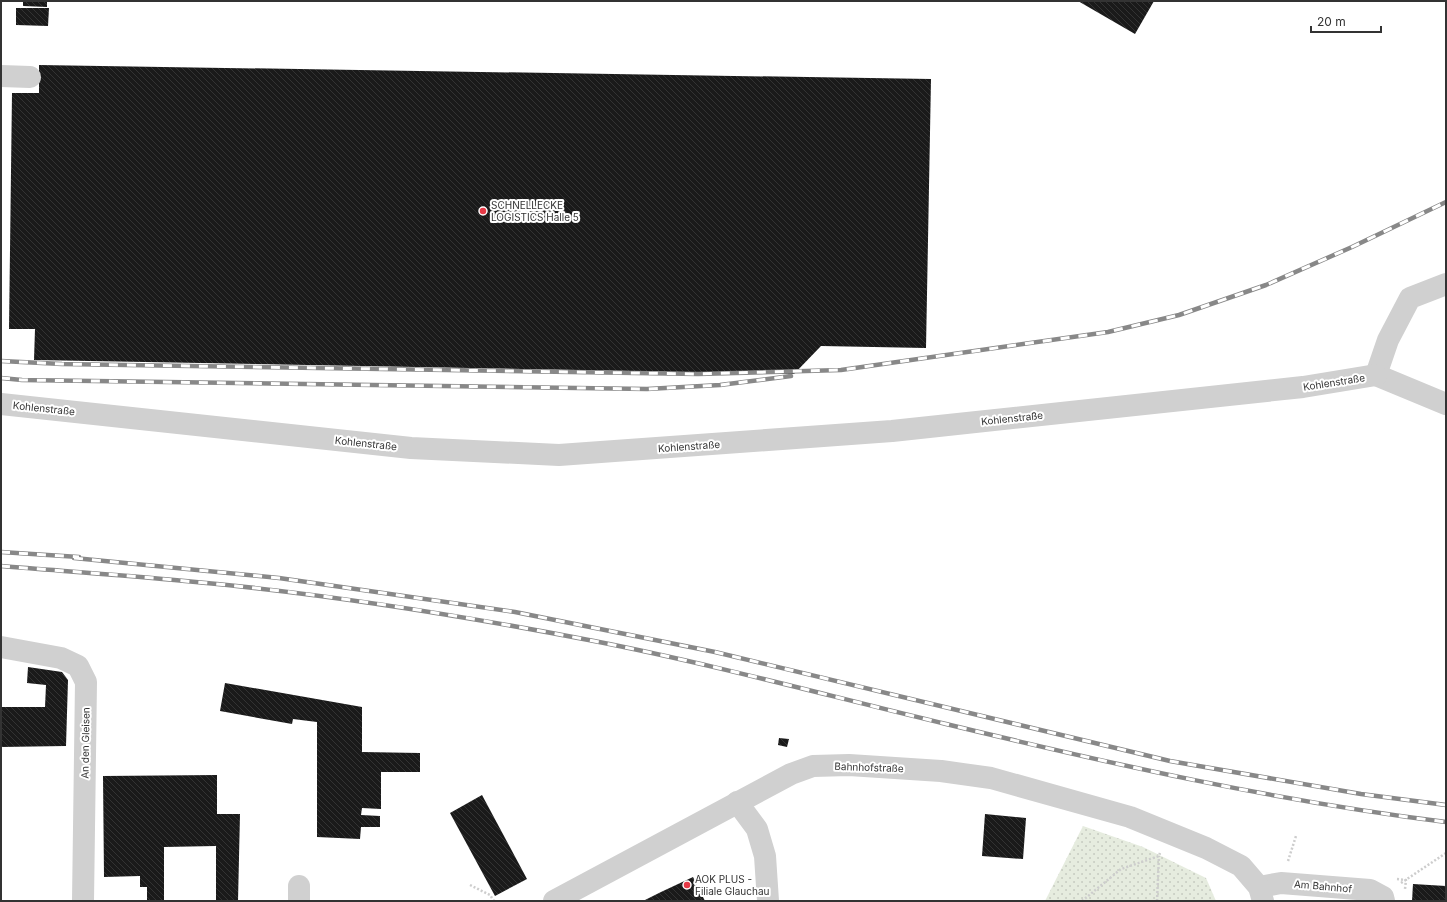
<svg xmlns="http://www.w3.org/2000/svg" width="1447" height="902" viewBox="0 0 1447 902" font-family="Inter,sans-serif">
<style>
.park{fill:url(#park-dots)}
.building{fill:url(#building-back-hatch)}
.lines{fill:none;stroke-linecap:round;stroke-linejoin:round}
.path{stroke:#cdcdcd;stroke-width:2.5;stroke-dasharray:2 2;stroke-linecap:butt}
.minor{stroke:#d0d0d0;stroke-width:22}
.rail-casing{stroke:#888;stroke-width:4.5}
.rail{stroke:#fff;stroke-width:3;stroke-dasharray:9;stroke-linecap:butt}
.poi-dot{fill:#e63946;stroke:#fff;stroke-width:1.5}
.labels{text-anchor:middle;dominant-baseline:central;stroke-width:4;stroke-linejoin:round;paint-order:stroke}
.poi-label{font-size:10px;fill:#333;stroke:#fff;text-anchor:start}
.street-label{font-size:10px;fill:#333;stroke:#fff}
</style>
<defs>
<pattern id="park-dots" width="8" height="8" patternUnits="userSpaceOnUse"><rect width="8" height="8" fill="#e6ecdf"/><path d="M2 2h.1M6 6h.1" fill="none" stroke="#c6cbc0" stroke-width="1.8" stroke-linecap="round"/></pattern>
<pattern id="building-back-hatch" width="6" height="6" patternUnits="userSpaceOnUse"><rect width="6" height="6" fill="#1a1a1a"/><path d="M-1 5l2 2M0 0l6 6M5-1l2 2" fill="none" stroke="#333"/></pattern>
</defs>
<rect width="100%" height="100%" fill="#fff"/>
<!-- park -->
<polygon class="park" points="1083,826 1143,847 1206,878 1216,901 1045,901"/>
<!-- building -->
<g class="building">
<polygon points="23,1 47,1 47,7 23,6"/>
<polygon points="1078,1 1154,1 1135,34"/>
<polygon points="16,8 49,8 48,26 16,25"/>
<polygon points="39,65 931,79 926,348 821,346 794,374 34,360 35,329 9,329 12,93 39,93"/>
<polygon points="28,667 62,672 68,680 66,746 1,747 1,707 45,707 46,685 27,683"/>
<polygon points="225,683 362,707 362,752 420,753 420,772 381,772 381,809 362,808 361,815 380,816 380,827 361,827 360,839 317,837 317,722 293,719 292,724 220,711"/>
<polygon points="779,738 789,739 787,747 778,745"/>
<polygon points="217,775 217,814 240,814 238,901 216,901 216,846 164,847 164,901 147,901 147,887 140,887 140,876 104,877 103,776"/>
<polygon points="482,795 527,879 495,896 450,813"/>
<polygon points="985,814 1026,818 1023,859 982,856"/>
<polygon points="693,877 705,901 643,901 661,892"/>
<polygon points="1413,884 1446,886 1446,901 1412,901"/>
</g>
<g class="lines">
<!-- path -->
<g class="path">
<polyline points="1288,861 1296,836"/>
<polyline points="1397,879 1406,880 1405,889"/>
<polyline points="1401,883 1446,853"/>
<polyline points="470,885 490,895 494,901"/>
<polyline points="1082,901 1121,869 1159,856 1160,853"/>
<polyline points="1157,901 1159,856"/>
</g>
<!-- minor -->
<g class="minor">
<polyline points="1,76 30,77"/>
<polyline points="1376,375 1388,340 1410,298 1446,284"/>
<polyline points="1376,375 1446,404"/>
<polyline points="1,404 411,448 559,455 892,431 1303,387 1376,375"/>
<polyline points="1,647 61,658 78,666 86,682 83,901"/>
<polyline points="737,802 757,829 765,856 768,901"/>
<polyline points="299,886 299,901"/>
<polyline points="1259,887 1281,883 1370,890 1383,897 1384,901"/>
<polyline points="554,901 791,774 813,766 849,765 941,771 991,778 1130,817 1206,848 1241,866 1259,887 1263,901"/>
</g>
<!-- rail casing -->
<g class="rail-casing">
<g id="rail">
<polyline points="1,361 62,364 698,374 841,370 1108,332 1179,315 1266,285 1352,247 1446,202"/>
<polyline points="1,378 22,380 647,389 720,385 791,376"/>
<polyline points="1,552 79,557"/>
<polyline points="74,558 279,578 515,612 715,652 1170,761 1361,794 1446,805"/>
<path d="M1,566C62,571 124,575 185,581C322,593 459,615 594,641C712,664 829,696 946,724C1111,764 1277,801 1446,822"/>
</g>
</g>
<!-- rail -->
<use href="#rail" class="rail"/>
</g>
<!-- markers -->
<g class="poi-dot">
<circle cx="483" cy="211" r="4"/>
<circle cx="687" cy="885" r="4"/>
</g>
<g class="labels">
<!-- poi labels -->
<g class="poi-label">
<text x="491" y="205">SCHNELLECKE<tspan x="491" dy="12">LOGISTICS Halle 5</tspan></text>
<text x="695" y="879">AOK PLUS -<tspan x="695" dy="12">Filiale Glauchau</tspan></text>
</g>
<!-- street labels -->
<g class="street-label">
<text transform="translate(1334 382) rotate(-9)">Kohlenstraße</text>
<text transform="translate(44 408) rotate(6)">Kohlenstraße</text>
<text transform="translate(1012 418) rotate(-6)">Kohlenstraße</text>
<text transform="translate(366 443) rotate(6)">Kohlenstraße</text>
<text transform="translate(689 446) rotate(-4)">Kohlenstraße</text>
<text transform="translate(85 743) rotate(-89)">An den Gleisen</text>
<text transform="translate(869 767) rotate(2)">Bahnhofstraße</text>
<text transform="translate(1323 886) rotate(5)">Am Bahnhof</text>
</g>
</g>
<!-- border -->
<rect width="1447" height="902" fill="none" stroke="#333333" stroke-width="4"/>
<!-- scale -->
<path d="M1311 26v6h70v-6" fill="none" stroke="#333333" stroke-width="2"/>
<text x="1317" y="26" font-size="12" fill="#333333" stroke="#ffffff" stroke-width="3" paint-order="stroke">20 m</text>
</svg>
